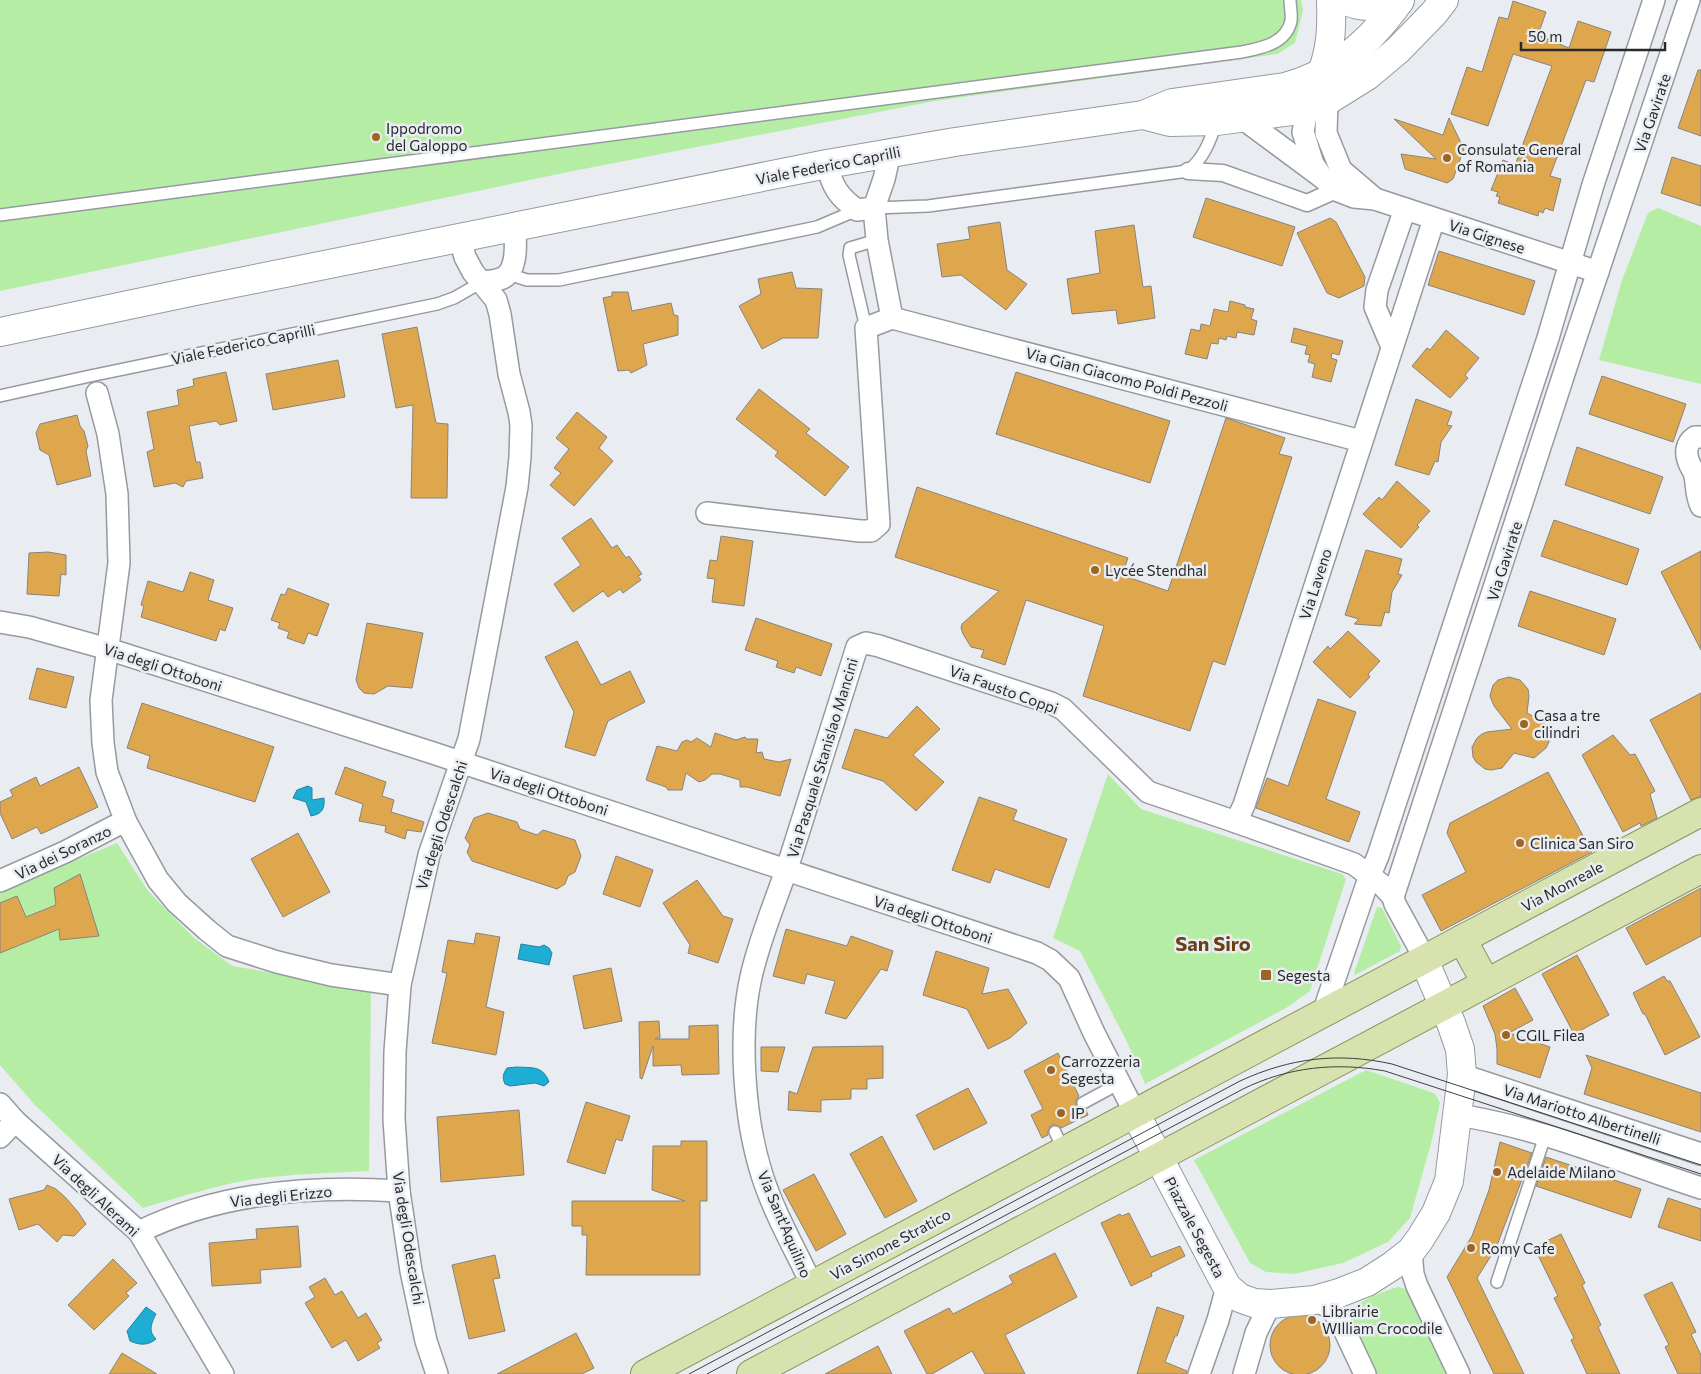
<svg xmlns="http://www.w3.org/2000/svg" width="1701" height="1374" viewBox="0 0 1701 1374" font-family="Commissioner,sans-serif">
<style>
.green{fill:#b6eda5}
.water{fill:#1dadd5;stroke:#2085a2}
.building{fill:#dfa74d;stroke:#87837e}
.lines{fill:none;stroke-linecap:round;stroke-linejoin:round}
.service-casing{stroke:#969aa0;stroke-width:14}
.pedestrian-casing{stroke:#969aa0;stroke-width:19}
.minor-casing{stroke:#969aa0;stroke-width:24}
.tertiary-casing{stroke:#969aa0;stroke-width:30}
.primary-casing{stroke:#88955d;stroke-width:30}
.service{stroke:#fff;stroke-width:11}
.pedestrian{stroke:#fff;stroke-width:16}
.minor{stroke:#fff;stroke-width:21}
.tertiary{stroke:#fff;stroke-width:28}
.primary{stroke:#d7e2ae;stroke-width:28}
.tram{stroke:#3d4042;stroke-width:1}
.poi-dot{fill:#9e6522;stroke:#e9edf2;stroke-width:2}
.labels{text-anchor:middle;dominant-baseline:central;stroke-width:5;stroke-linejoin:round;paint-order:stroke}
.street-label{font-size:15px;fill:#27292b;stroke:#e9edf2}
.poi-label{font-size:15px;fill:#27292b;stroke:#e9edf2;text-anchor:start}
.district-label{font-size:20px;font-weight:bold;fill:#684113;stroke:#e9edf2}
</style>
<rect width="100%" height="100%" fill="#e9edf2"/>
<!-- green -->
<g class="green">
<polygon points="0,0 1301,0 1303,10 1295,43 1277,54 935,101 568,172 0,291"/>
<polygon points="1658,208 1701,226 1701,384 1599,360 1622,280 1648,213"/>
<polygon points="1108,774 1141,809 1342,874 1346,879 1310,991 1286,1008 1145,1084 1127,1042 1080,951 1053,938"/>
<path d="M117,843L148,891L193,937L232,966L371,989L369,1171C330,1173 292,1174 254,1179C217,1185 180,1197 143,1208L35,1105L0,1065V891Z"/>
<polygon points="1377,907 1382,908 1401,946 1400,951 1355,975 1354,973"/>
<polygon points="1366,1070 1428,1091 1435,1094 1440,1102 1432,1140 1410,1218 1388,1242 1343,1263 1294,1274 1266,1272 1250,1263 1194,1160"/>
<path d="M1399,1287L1409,1290L1452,1374H1376L1351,1323C1349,1301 1377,1295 1394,1288Z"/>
</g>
<!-- water -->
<g class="water">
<path d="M308,786L312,788V800L324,798C325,809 322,814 311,816L306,802L293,798L297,790Z"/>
<polygon points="521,944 539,947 544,945 549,948 552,953 549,965 518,959"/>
<path d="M516,1067C531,1068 543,1065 549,1082L544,1086L535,1083L510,1086L505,1084C502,1077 503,1074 507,1068Z"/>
<path d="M146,1307L156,1314C151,1324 148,1331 156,1339C148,1346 139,1345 130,1341L127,1331Z"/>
</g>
<!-- building -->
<g class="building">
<polygon points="1513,1 1546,12 1538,35 1569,48 1578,21 1611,32 1594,82 1586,80 1550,176 1561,179 1553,211 1545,208 1543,213 1539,211 1538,216 1498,203 1500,197 1496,196 1498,192 1491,190 1503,160 1515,165 1552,66 1513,54 1488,126 1451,114 1467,67 1482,72 1499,17 1508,19"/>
<polygon points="1698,70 1701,70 1701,136 1678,128"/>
<polygon points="1449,118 1464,149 1453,179 1447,183 1405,169 1401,154 1436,159 1394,119 1443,135"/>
<polygon points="1672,157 1701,166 1701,206 1661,193"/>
<polygon points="1206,198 1295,227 1282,266 1193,237"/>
<polygon points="1330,218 1336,222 1365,277 1364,286 1339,298 1327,293 1297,233"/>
<polygon points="1000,222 1007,270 1027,284 1006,310 961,275 942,277 937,244 970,239 968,227"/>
<polygon points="1134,225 1143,287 1151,286 1155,318 1118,324 1116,310 1072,314 1067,279 1100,273 1095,231"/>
<polygon points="1439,251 1535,281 1524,315 1428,285"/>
<polygon points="792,272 796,288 822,289 818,338 783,338 762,349 739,306 761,294 758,279"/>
<polygon points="612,292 628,292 632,311 671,303 674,315 678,316 678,335 643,344 647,365 631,373 629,370 618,371 603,298 612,296"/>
<polygon points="1230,301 1245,305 1245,307 1254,309 1251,319 1257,321 1254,335 1237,332 1236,338 1227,336 1226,340 1219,338 1218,344 1211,343 1207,359 1185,354 1191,329 1200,331 1201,324 1210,326 1214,309 1228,312"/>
<polygon points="417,327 436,423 448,424 447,498 411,498 413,405 396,408 382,334"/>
<polygon points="1294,328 1343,341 1339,355 1332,353 1331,358 1337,360 1331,382 1312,377 1315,364 1308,362 1310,355 1305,354 1307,346 1291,342"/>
<polygon points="1446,330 1479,358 1465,375 1468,378 1450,398 1412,366 1427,348 1430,350"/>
<polygon points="338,360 345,397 273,410 266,374"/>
<polygon points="226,372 237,421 220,425 216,421 189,426 196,462 200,462 203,478 186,481 183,487 175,483 154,487 147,452 154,449 147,412 179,405 177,390 194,386 193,379"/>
<polygon points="1016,372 1170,421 1150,483 996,434"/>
<polygon points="1602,376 1686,404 1673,442 1589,414"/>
<polygon points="759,389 810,429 806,433 849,467 825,496 775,456 778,452 736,419"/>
<polygon points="1416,399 1452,412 1447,425 1452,426 1441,442 1438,462 1435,461 1429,475 1395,465"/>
<polygon points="577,412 607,437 599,448 613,461 574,506 550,485 561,473 554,468 569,449 556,438"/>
<polygon points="77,415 80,426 84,431 88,446 86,451 91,476 57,485 49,455 40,450 36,433 40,424"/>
<polygon points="1226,418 1285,438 1279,454 1292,457 1225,665 1213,661 1190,731 1083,696 1104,626 1026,600 1005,665 981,657 984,650 971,647 963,634 961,628 962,624 999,591 895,557 917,487 1128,558 1122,575 1168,591"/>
<polygon points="1577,447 1663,477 1650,514 1565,485"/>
<polygon points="1397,481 1430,511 1417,525 1419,527 1401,548 1363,514 1379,497 1382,500"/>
<polygon points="591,518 612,548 617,545 626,558 629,556 642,574 638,576 641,580 623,593 620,589 608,597 603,591 573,612 554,584 581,565 562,538"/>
<polygon points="1554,520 1639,549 1627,585 1541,556"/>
<polygon points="721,536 753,541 744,606 712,602 715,579 707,578 710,560 717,561"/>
<polygon points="1366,550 1402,559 1398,574 1402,575 1392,592 1389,613 1385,612 1381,626 1354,624 1359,619 1345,615"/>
<polygon points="1701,551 1701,650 1661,572"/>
<polygon points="48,552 66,555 66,575 61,574 59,596 27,594 29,553"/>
<polygon points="190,572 214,580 208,600 233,608 225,631 220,629 216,641 141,617 144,606 141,605 148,581 183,592"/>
<polygon points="288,588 329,604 317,636 308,633 304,644 287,638 289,632 278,628 280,623 271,620 281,594 285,595"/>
<polygon points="1530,591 1616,619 1604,655 1518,626"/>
<polygon points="756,618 832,644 821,676 796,667 794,673 776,667 778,661 745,650"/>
<polygon points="367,623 423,633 412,688 388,686 374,694 364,693 359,688 356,680"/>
<polygon points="1348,631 1380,661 1368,674 1370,677 1350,698 1313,662 1328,646 1330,649"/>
<polygon points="577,641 601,685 630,671 645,702 608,721 595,756 565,747 574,712 545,657"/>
<polygon points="37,668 74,677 66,708 29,699"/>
<polygon points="1509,677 1520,680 1528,689 1529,696 1527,713 1542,721 1546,726 1549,732 1549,742 1546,748 1534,758 1514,753 1502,768 1491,770 1485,769 1476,762 1473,757 1472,747 1477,738 1482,734 1487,732 1512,729 1494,706 1490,696 1493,685 1498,680"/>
<polygon points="1701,693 1701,796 1691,800 1650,720"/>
<polygon points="1318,699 1356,712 1326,799 1360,812 1349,842 1256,808 1267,778 1288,786"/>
<polygon points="142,703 274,747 255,802 147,768 150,756 127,748"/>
<polygon points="917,706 940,729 913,755 944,782 916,811 883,781 842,768 855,729 887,738"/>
<polygon points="715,733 736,740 745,737 747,739 758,739 756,753 762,752 764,759 779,762 791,759 780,796 747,787 740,787 740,780 720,774 712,774 705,780 699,782 686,773 682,790 668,790 666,787 646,780 657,746 677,751 682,742 687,740 691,742 697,738 711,747"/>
<polygon points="1613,735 1630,755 1635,754 1655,791 1650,794 1657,818 1641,826 1640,823 1623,832 1582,755"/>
<polygon points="79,767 98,807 41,834 37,827 12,839 0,813 0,802 13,796 10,790 36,777 40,786"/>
<polygon points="345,767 386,782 382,796 394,800 391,812 424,822 421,832 407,830 405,839 385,832 386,826 359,821 363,804 335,794"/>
<polygon points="1548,772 1592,852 1441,931 1422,895 1466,872 1447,833 1450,823"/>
<polygon points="979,797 1017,810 1013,820 1067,839 1049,888 995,869 990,883 952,870"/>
<polygon points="488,813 517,822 520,829 537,835 543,830 575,840 581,856 575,872 568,876 565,884 557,889 472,861 467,852 470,845 465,838 474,818"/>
<polygon points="298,833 330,892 283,917 251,859"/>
<polygon points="616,856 653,870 640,907 603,894"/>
<polygon points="80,874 99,936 60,940 59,929 0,953 0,903 17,896 26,917 56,905 54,888"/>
<polygon points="697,880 723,916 733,919 718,963 688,953 690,945 663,903"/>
<polygon points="1701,888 1701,936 1646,965 1626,928"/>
<polygon points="786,929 847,946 851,936 893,951 887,971 881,969 846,1019 825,1013 835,981 807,974 804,984 773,976"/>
<polygon points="476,933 500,937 486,1007 504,1012 496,1055 432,1043 447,973 442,972 448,940 474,944"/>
<polygon points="936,951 989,968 982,994 1008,989 1027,1023 1010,1038 988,1049 967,1009 923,995"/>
<polygon points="1577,955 1609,1015 1574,1034 1542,974"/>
<polygon points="611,968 622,1021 584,1029 573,976"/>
<polygon points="1664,976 1667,981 1670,981 1700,1037 1665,1055 1645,1014 1643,1014 1633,993"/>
<polygon points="1515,988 1533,1020 1509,1033 1550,1047 1540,1078 1497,1064 1497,1049 1495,1034 1483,1006"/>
<polygon points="659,1021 660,1038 656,1038 655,1039 689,1039 689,1026 718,1025 719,1074 682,1075 681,1065 653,1066 653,1046 642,1079 640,1078 639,1022"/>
<polygon points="883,1046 883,1078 867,1079 867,1089 851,1089 851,1099 821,1100 821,1112 788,1110 789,1091 797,1094 813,1047"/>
<polygon points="761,1047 785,1047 778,1072 761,1071"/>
<polygon points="1058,1053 1079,1096 1076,1100 1076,1106 1080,1110 1086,1110 1088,1115 1061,1128 1056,1125 1051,1125 1048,1131 1048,1135 1042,1138 1031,1115 1043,1109 1024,1071"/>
<polygon points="1586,1055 1701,1093 1701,1132 1584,1094 1592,1068"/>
<polygon points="968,1088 987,1123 934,1150 916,1115"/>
<polygon points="586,1102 630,1116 622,1141 616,1139 605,1174 567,1162"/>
<polygon points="519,1110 524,1175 441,1182 437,1117"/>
<polygon points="882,1136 917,1201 885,1218 850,1154"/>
<polygon points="681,1141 707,1141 707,1201 700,1201 700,1275 586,1275 587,1235 582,1235 582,1226 572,1226 572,1201 685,1201 652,1190 653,1146 681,1146"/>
<polygon points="1500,1142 1532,1153 1496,1248 1477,1278 1524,1374 1494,1374 1447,1277 1472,1236 1489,1190"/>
<polygon points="1546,1157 1641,1189 1631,1218 1536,1186"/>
<polygon points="814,1174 846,1234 816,1251 783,1190"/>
<polygon points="47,1185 56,1189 66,1198 78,1212 86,1224 74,1236 63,1235 57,1242 38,1224 19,1230 9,1199 44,1190"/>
<polygon points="1668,1198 1701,1209 1701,1241 1658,1227"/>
<polygon points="1129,1213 1151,1257 1180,1246 1185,1256 1151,1273 1152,1276 1131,1286 1101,1223 1120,1214 1122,1216"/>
<polygon points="298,1226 301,1267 260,1270 261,1283 212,1286 209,1243 257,1239 256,1229"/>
<polygon points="1561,1234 1585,1283 1582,1285 1601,1325 1598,1327 1620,1374 1587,1374 1571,1340 1574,1338 1554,1298 1558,1296 1534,1247"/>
<polygon points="1055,1253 1077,1297 1005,1335 1025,1374 985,1374 972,1351 932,1374 927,1374 904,1331 949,1308 953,1314 1013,1283 1009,1276"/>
<polygon points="495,1255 500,1278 493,1279 505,1331 469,1339 452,1265"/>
<polygon points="113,1259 137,1283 126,1293 129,1296 94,1330 68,1305"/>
<polygon points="325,1278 335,1295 342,1291 358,1318 366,1313 382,1340 377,1343 380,1348 358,1361 346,1340 332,1348 305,1303 315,1297 309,1287"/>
<polygon points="1672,1282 1696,1332 1691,1334 1701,1355 1701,1374 1678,1374 1665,1347 1669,1345 1644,1295"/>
<polygon points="1157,1307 1184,1316 1177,1336 1175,1336 1165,1362 1187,1371 1187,1374 1137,1374"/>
<circle cx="1300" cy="1345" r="30"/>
<polygon points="576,1333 594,1368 582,1374 497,1374"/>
<polygon points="878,1346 892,1374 825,1374"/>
<polygon points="122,1353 157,1374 109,1374"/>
</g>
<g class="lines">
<!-- service casing -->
<g class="service-casing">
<g id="service">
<path d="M874,208L928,206L1188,171C1204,158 1210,141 1217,121"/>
<path d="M0,215L1242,52C1261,48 1286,44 1291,21C1292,14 1290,6 1290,0"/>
<polyline points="508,274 527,280 559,280 817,227 857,210"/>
<polyline points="866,328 849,255 850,248 877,240"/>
<polyline points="0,396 90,376 437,304 454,298 482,282"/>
<polyline points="1083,1103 1120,1083"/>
<polyline points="1055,1132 1064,1151"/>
<polyline points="1497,1282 1545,1136"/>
</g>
</g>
<!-- pedestrian casing -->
<g class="pedestrian-casing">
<polyline id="pedestrian" points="1188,171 1223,173 1307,203 1336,190"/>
</g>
<!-- minor casing -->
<g class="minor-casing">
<g id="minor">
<polyline points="1327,101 1326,133 1341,170 1375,199"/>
<polyline points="1307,109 1303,132 1313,164 1320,174"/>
<polyline points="1242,118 1323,178 1336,190 1354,197 1375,199 1598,272"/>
<polyline points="887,154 887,166 884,179 874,208 877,240 892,318"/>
<path d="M827,164C832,187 839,197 857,210L874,208"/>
<path d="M482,282C490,281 502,281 508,274C518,262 515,240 515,227"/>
<polyline points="892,318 1361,441"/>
<polyline points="1392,347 1375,307 1377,290 1405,209"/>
<polyline points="97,393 108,434 117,494 119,563 101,700 103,743 107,772 126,822 158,880 177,903 207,930 227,946 277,962 331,975 400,985"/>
<path d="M1701,437H1695C1685,444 1685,454 1690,465C1692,469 1694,471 1695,476C1697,487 1696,495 1701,506"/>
<polyline points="707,513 860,531 871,531 879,524 866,328 892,318"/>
<polyline points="0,622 29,627 108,649 433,753 1037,953 1050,960 1069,978 1094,1033 1135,1113"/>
<polyline points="1236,822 1244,805 1434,219"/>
<polyline points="0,881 65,852 115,826 126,822"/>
<polyline points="1393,897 1574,343 1689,0"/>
<polyline points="1323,1013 1370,875 1378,856 1548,338 1593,185 1654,0"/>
<polyline points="1462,1075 1701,1154"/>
<polyline points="0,1104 15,1121 139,1232 223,1374"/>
<path d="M1458,1115C1542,1128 1621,1162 1701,1188"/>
<polyline points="0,1137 15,1121"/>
<path d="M139,1232C218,1193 311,1185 399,1191"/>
<polyline points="1411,1251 1413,1274 1417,1286 1459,1374"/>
<path d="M812,1285C795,1249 774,1213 762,1175C744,1118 738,1035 751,977C760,936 778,896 791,856C813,786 835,716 857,647L866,643L879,646L1051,703L1063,709L1148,792L1236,822L1354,864L1382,885L1393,897L1395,904L1418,946L1424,960"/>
<polyline points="1315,1300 1331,1308 1340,1321 1365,1374"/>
<polyline points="437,1374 426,1341 411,1271 399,1191 394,1119 395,1052 400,985 429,855 469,739 517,487 520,457 521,425 519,412 509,374 500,314 496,300 473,272 465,257 460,238"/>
<polyline points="1199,1374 1218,1320 1227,1287"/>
<polyline points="1244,1374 1256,1333 1270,1304"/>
</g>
</g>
<!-- tertiary casing -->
<g class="tertiary-casing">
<g id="tertiary">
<path d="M1345,0C1363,10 1379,5 1399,2"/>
<path d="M1319,80C1331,52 1332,30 1331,0"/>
<polyline points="1143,115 1170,122 1217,121 1307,109 1327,101 1367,76 1398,50 1434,13 1444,0"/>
<path d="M0,332L195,291L827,164L955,142L1143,115L1172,103L1285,87C1335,74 1371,42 1400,0"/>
<polyline points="1135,1113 1227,1287 1240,1298 1254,1303 1270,1304 1315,1300 1339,1293 1367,1282 1392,1266 1411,1251 1420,1239 1436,1213 1449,1181 1462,1075 1460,1049 1451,1023 1424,960"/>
</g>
</g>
<!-- primary casing -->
<g class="primary-casing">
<g id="primary">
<polyline points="1462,939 1486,983"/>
<polyline points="645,1374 1701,812"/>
<polyline points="751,1374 1701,869"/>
</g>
</g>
<!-- service -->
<use href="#service" class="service"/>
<!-- pedestrian -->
<use href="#pedestrian" class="pedestrian"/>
<!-- minor -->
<use href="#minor" class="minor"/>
<!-- tertiary -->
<use href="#tertiary" class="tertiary"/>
<!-- primary -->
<use href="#primary" class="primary"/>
<!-- tram -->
<g class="tram">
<path d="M689,1374L1240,1081C1290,1058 1338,1052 1392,1064L1701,1165"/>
<path d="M707,1374L1243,1089C1288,1067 1336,1062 1385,1071L1701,1174"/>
</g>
</g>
<!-- markers -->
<g class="poi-dot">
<circle cx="376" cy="137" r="5"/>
<circle cx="1447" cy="158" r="5"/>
<circle cx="1095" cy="570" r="5"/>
<circle cx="1524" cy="724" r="5"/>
<circle cx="1520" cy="843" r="5"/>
<rect x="1260" y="969" width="12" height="12" rx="2.5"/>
<circle cx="1506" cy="1035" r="5"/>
<circle cx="1051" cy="1070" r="5"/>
<circle cx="1061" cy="1113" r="5"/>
<circle cx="1497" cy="1172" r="5"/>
<circle cx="1471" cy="1248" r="5"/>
<circle cx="1312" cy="1320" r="5"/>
</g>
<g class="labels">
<!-- street labels -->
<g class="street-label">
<text transform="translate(1652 113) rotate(-71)">Via Gavirate</text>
<text transform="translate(828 165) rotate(-11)">Viale Federico Caprilli</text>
<text transform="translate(1487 236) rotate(18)">Via Gignese</text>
<text transform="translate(243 344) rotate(-12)">Viale Federico Caprilli</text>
<text transform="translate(1127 379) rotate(15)">Via Gian Giacomo Poldi Pezzoli</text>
<text transform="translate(1504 561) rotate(-72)">Via Gavirate</text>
<text transform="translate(1315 584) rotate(-72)">Via Laveno</text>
<text transform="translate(163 667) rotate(18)">Via degli Ottoboni</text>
<text transform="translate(1004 689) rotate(20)">Via Fausto Coppi</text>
<text transform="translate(822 758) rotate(-73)">Via Pasquale Stanislao Mancini</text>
<text transform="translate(549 791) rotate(18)">Via degli Ottoboni</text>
<text transform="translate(441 825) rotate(-72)">Via degli Odescalchi</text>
<text transform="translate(63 852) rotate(-26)">Via dei Soranzo</text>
<text transform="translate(1562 886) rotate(-28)">Via Monreale</text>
<text transform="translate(933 919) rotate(18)">Via degli Ottoboni</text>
<text transform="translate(1582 1114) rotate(18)">Via Mariotto Albertinelli</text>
<text transform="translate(96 1195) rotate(43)">Via degli Alerami</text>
<text transform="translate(281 1196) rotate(-6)">Via degli Erizzo</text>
<text transform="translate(785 1224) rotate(67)">Via Sant'Aquilino</text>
<text transform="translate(1195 1227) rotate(62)">Piazzale Segesta</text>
<text transform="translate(409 1238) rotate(81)">Via degli Odescalchi</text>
<text transform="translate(890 1244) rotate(-28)">Via Simone Stratico</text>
</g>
<!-- poi labels -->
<g class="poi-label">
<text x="386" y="128">Ippodromo<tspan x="386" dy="17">del Galoppo</tspan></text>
<text x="1457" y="149">Consulate General<tspan x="1457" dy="17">of Romania</tspan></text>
<text x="1105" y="570">Lycée Stendhal</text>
<text x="1534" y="715">Casa a tre<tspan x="1534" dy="17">cilindri</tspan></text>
<text x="1530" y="843">Clinica San Siro</text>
<text x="1277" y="975">Segesta</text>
<text x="1516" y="1035">CGIL Filea</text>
<text x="1061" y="1061">Carrozzeria<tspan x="1061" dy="17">Segesta</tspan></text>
<text x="1071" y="1113">IP</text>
<text x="1507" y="1172">Adelaide Milano</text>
<text x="1481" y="1248">Romy Cafe</text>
<text x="1322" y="1311">Librairie<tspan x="1322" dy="17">WIlliam Crocodile</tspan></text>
</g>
<!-- district labels -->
<g class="district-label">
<text x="1213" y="943">San Siro</text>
</g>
</g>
<!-- scale -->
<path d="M1521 42v8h144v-8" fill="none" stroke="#27292b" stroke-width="2.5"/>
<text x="1528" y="42" font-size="15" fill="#27292b" stroke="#e9edf2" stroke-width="4" paint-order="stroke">50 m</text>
</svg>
